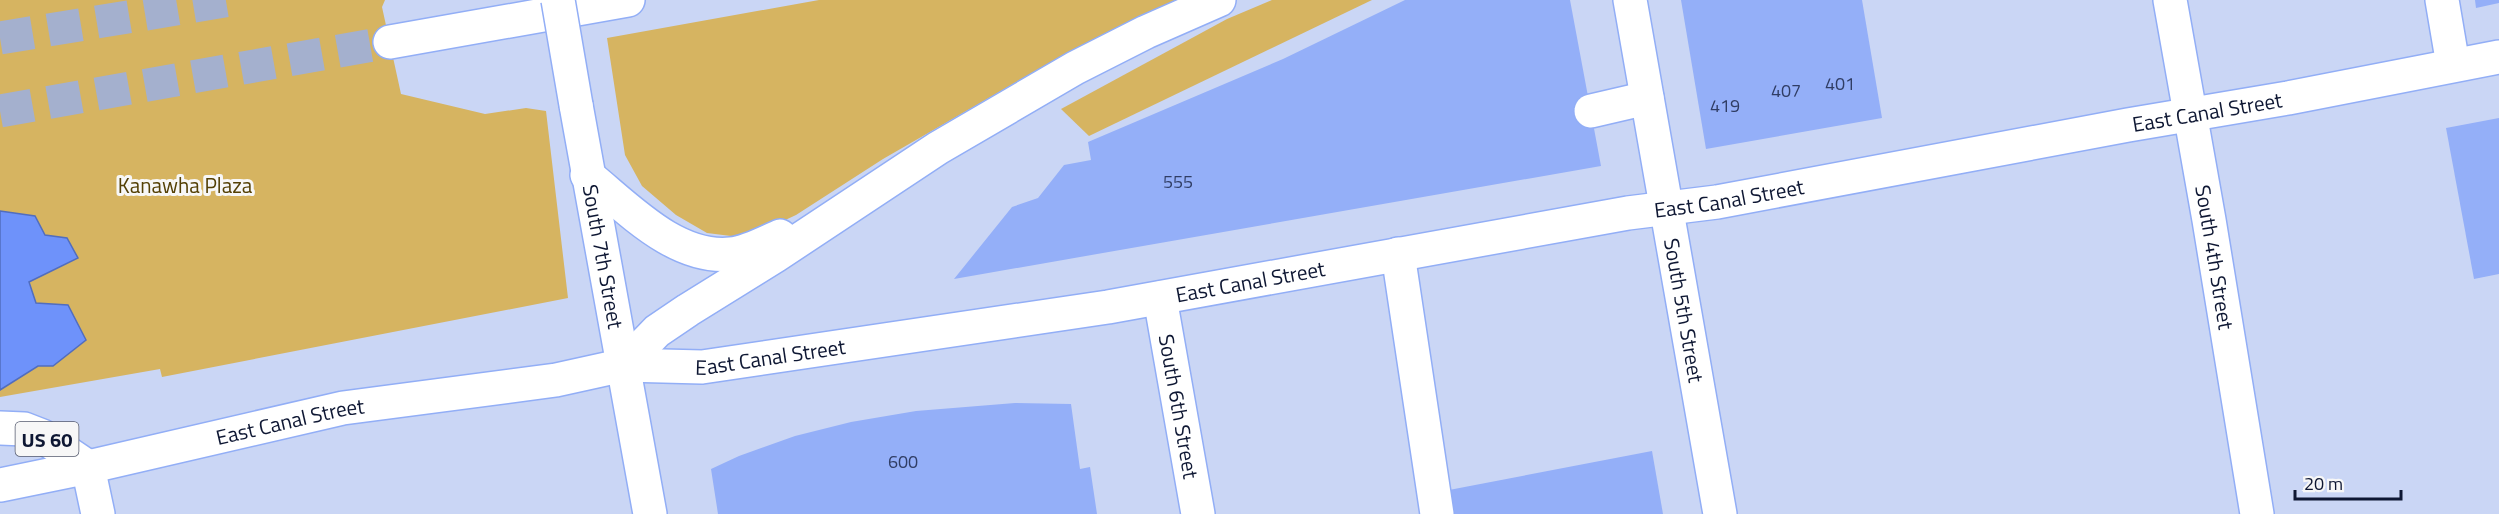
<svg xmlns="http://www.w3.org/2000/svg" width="2499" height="514" viewBox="0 0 2499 514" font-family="'Titillium Web',sans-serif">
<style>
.green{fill:#d6b461}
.water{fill:#6e92fa;stroke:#516dbe;stroke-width:1.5}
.building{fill:#94aff8}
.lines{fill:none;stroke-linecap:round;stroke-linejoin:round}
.highway-tunnel{stroke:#a4b0ce;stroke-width:33;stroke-dasharray:33 16;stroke-linecap:butt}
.minor-casing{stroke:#92aef6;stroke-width:36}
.major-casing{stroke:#92aef6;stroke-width:36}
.highway-casing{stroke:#92aef6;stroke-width:36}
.minor{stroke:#fff;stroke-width:33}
.major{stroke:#fff;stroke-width:33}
.highway{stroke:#fff;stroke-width:33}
.major-bridge-casing{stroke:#92aef6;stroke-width:36;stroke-linecap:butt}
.major-bridge{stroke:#fff;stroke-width:33}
.labels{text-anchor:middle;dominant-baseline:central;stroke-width:6;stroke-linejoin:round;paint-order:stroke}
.number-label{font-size:18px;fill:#303d64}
.shield{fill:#f7f7f7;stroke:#545a6e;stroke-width:1.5}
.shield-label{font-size:20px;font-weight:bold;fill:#0e1733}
.street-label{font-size:21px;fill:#0e1733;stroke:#f7f7f7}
.park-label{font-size:21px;fill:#544005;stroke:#f7f7f7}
</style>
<rect width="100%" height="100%" fill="#cad6f5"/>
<!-- green -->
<g class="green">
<polygon points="0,0 385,0 382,7 401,94 485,114 526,108 546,111 568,298 162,377 160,369 0,397"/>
<polygon points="819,0 1177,0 1046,65 883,159 796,215 766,229 739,237 707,233 676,215 642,186 625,155 607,38"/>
<polygon points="1272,0 1372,0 1089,136 1061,109 1227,19"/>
</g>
<!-- water -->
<polygon class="water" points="0,211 35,216 45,235 67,238 78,258 29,282 36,303 68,305 86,340 53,366 38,366 0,390"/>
<!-- building -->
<g class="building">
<polygon points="1405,0 1570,0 1601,166 954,279 1012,207 1038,198 1064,165 1091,160 1088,142 1283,59"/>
<polygon points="1681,0 1862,0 1882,118 1706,149"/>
<polygon points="2475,0 2499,0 2499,3 2476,8"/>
<polygon points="2499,118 2499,274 2474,279 2446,128"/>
<polygon points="1015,403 1071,404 1080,469 1090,467 1097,514 718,514 711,469 739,456 795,436 851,422 916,411"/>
<polygon points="1652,451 1663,514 1453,514 1449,490"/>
</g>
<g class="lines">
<!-- highway-tunnel -->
<g class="highway-tunnel">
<polyline points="0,38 231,0"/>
<polyline points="0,111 390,42"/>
</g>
<!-- minor casing -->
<g class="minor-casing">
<g id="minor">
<path id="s1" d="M2170,0L2209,220L2257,514"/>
<polyline points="2442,0 2453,65"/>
<polyline points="1591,111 1647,98"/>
<polyline points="1398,254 1437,514"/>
<path id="s2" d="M1160,298L1198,514"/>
</g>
</g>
<!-- major casing -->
<g class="major-casing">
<g id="major">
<path id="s3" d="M1630,0L1720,514"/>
<path id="s4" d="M576,105L650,514"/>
<polyline points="0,428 24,429 42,436 88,467"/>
<polyline points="88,467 98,514"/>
<path id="s5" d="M0,485L88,467L343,408L556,380L624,365L702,367L1108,307L1628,213L1717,202L2128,125L2288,98L2499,57"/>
</g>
</g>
<!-- highway casing -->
<g class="highway-casing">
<g id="highway">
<polyline points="390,42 628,0"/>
<path d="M587,175C627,207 675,260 731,254C748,252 764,243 780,236"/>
<polyline points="624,365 657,331 688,310 775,256 938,148 1075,68 1146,32 1219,0"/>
</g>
</g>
<!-- minor -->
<use href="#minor" class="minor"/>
<!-- major -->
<use href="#major" class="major"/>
<!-- highway -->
<use href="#highway" class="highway"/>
<!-- major-bridge casing -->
<g class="major-bridge-casing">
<polyline id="major-bridge" points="558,0 576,105"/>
</g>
<!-- major-bridge -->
<use href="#major-bridge" class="major-bridge"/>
</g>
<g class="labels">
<!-- number labels -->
<g class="number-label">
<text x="1840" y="83">401</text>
<text x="1786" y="90">407</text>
<text x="1725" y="105">419</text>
<text x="1178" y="181">555</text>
<text x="903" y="461">600</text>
</g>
<!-- shield labels -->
<rect class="shield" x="15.5" y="422" width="63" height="34" rx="4.5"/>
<g class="shield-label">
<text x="47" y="439">US 60</text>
</g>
<!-- street labels -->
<g class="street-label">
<text stroke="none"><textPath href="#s5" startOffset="2241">East Canal Street</textPath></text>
<text stroke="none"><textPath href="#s5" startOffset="1755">East Canal Street</textPath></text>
<text stroke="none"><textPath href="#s4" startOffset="154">South 7th Street</textPath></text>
<text stroke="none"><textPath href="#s1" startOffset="261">South 4th Street</textPath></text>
<text stroke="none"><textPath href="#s5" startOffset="1269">East Canal Street</textPath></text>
<text stroke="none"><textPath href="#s3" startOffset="315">South 5th Street</textPath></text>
<text stroke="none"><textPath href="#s5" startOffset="783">East Canal Street</textPath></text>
<text stroke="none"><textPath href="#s2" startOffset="110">South 6th Street</textPath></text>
<text stroke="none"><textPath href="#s5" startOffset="297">East Canal Street</textPath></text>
</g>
<!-- park labels -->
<g class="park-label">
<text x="185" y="185">Kanawha Plaza</text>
</g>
</g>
<!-- scale -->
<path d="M2295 490v9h106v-9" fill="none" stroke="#0e1733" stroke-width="3"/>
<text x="2304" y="490" font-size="18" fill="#0e1733" stroke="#f7f7f7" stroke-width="4.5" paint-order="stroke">20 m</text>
</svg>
